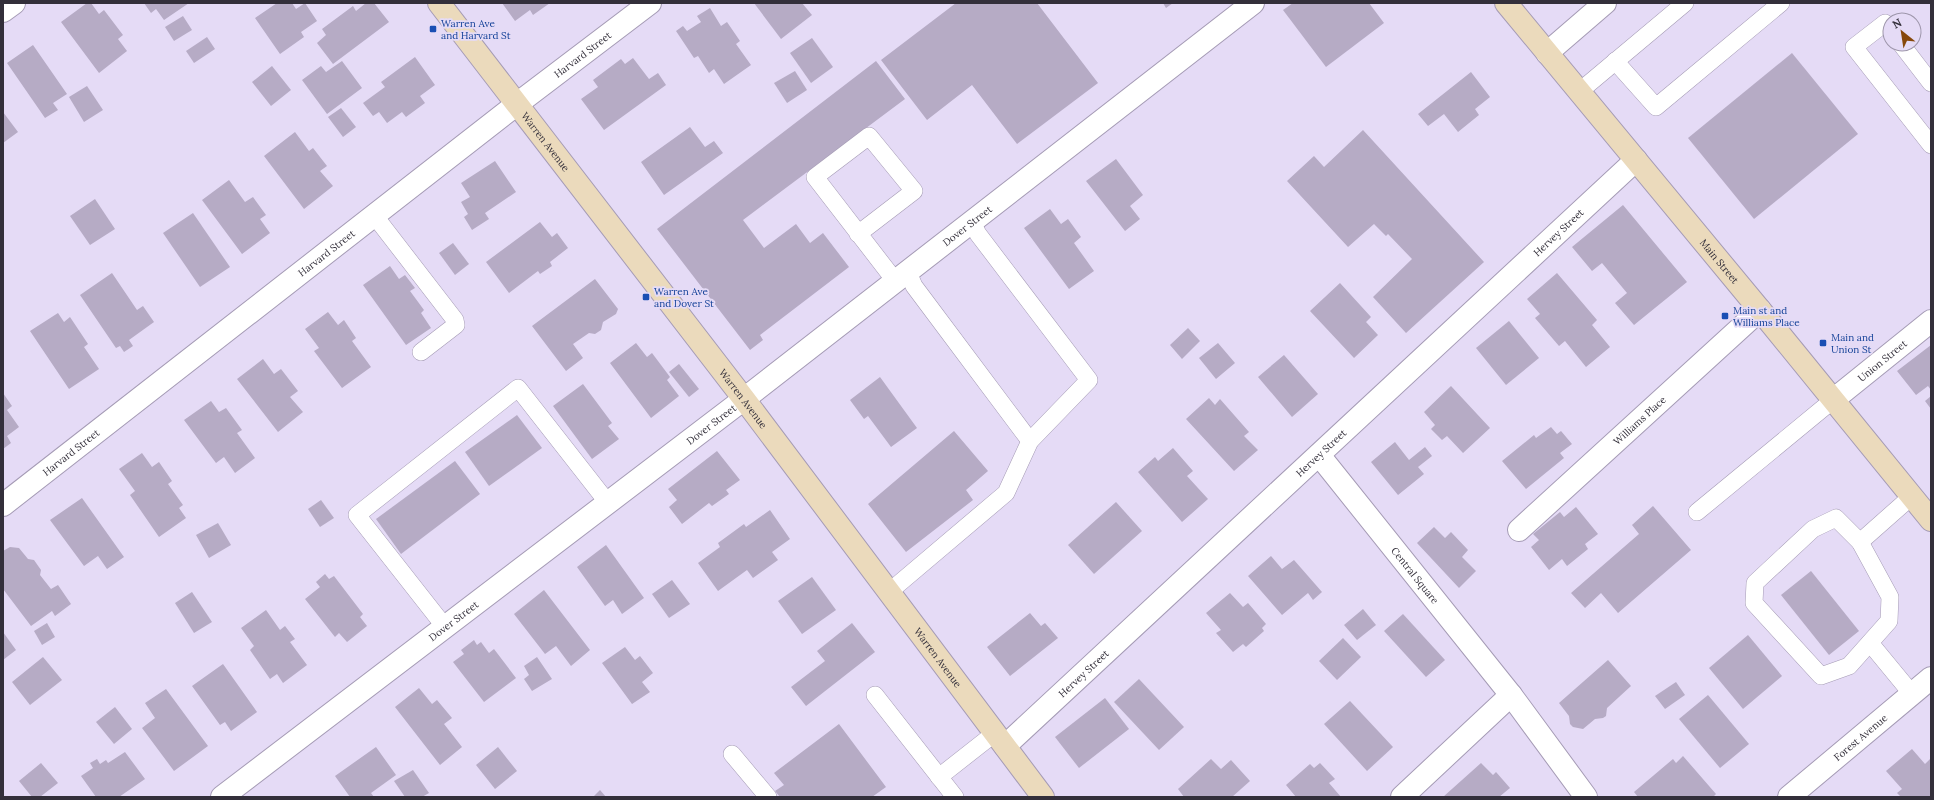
<svg xmlns="http://www.w3.org/2000/svg" width="1934" height="800" viewBox="0 0 1934 800" font-family="Lora,serif">
<style>
.building{fill:#b6abc5}
.lines{fill:none;stroke-linecap:round;stroke-linejoin:round}
.service-casing{stroke:#a59bb5;stroke-width:18}
.minor-casing{stroke:#a59bb5;stroke-width:24}
.tertiary-casing{stroke:#a59bb5;stroke-width:24}
.secondary-casing{stroke:#a59bb5;stroke-width:24}
.service{stroke:#fff;stroke-width:17}
.minor{stroke:#fff;stroke-width:22}
.tertiary{stroke:#fff;stroke-width:22}
.secondary{stroke:#ebdabc;stroke-width:22}
.transit-dot{fill:#1a4fb4;stroke:#e5dbf6;stroke-width:1.5}
.labels{text-anchor:middle;dominant-baseline:central;stroke-width:3.5;stroke-linejoin:round;paint-order:stroke}
.transit-label{font-size:10px;fill:#164399;stroke:#e5dbf6;text-anchor:start}
.street-label{font-size:10px;fill:#332f3a;stroke:#e5dbf6}
</style>
<rect width="100%" height="100%" fill="#e5dbf6"/>
<!-- building -->
<g class="building">
<polygon points="87,3 91,3 99,14 104,10 123,35 118,39 127,51 99,73 61,22"/>
<polygon points="144,3 189,3 164,20 156,9 151,13"/>
<polygon points="277,3 292,3 296,9 305,3 317,21 301,32 304,37 280,54 255,18"/>
<polygon points="366,3 374,3 389,22 333,64 317,43 326,35 322,29 353,6 356,11"/>
<polygon points="502,3 550,3 533,15 530,10 515,21"/>
<polygon points="754,3 802,3 812,15 781,39"/>
<polygon points="956,3 1037,3 1098,83 1017,144 972,85 927,120 881,60"/>
<polygon points="1163,3 1173,3 1166,8"/>
<polygon points="1293,3 1369,3 1384,23 1326,67 1283,10"/>
<polygon points="710,8 721,26 727,22 740,41 736,44 751,65 724,84 714,69 709,73 698,56 694,58 676,31 683,26 687,31 701,22 697,16"/>
<polygon points="183,16 192,30 174,41 165,27"/>
<polygon points="207,37 215,49 194,63 186,51"/>
<polygon points="812,38 833,67 811,83 790,53"/>
<polygon points="33,45 67,94 53,103 58,110 45,118 7,63"/>
<polygon points="1792,53 1858,134 1754,219 1688,138"/>
<polygon points="415,57 435,85 420,96 425,103 406,117 402,112 387,123 379,112 373,116 363,103 385,87 381,82"/>
<polygon points="633,58 649,79 658,73 666,85 604,130 581,99 598,87 593,80 621,59 625,64"/>
<polygon points="342,61 362,88 327,114 302,80 321,66 326,72"/>
<polygon points="876,61 905,99 743,220 764,248 796,224 810,243 823,233 849,267 760,335 763,340 750,350 657,229"/>
<polygon points="272,66 291,90 271,106 252,82"/>
<polygon points="795,71 807,90 787,103 774,83"/>
<polygon points="1471,72 1490,97 1475,109 1479,115 1458,132 1444,114 1428,126 1418,114"/>
<polygon points="87,86 103,110 84,122 69,97"/>
<polygon points="341,108 356,127 343,137 328,117"/>
<polygon points="3,112 18,132 3,143"/>
<polygon points="690,127 705,147 714,141 723,153 664,195 641,162"/>
<polygon points="1363,130 1484,262 1406,333 1373,297 1412,259 1388,234 1386,236 1374,224 1348,247 1287,181 1314,156 1324,167"/>
<polygon points="295,132 309,151 313,148 327,166 320,171 333,186 304,209 264,156"/>
<polygon points="1116,159 1143,195 1130,206 1140,219 1125,231 1086,181"/>
<polygon points="495,161 516,192 485,213 489,219 472,230 464,217 468,214 461,202 470,197 461,183"/>
<polygon points="229,180 245,202 253,197 266,215 260,219 270,233 242,254 202,200"/>
<polygon points="95,199 115,229 90,245 70,216"/>
<polygon points="1623,205 1687,282 1634,325 1615,303 1627,293 1602,263 1592,271 1572,247"/>
<polygon points="1050,209 1061,224 1068,219 1081,237 1074,243 1094,271 1069,289 1024,228"/>
<polygon points="193,213 230,267 200,287 163,233"/>
<polygon points="540,222 552,237 557,233 568,248 550,262 552,266 540,274 538,271 509,293 486,262"/>
<polygon points="453,243 469,264 455,275 439,253"/>
<polygon points="390,266 399,279 405,275 415,288 410,291 424,310 421,313 431,328 406,345 363,285"/>
<polygon points="112,273 137,310 143,306 154,322 129,340 133,346 124,352 120,346 116,348 80,295"/>
<polygon points="1557,273 1597,320 1592,325 1610,347 1586,367 1565,341 1559,346 1535,318 1540,314 1527,299"/>
<polygon points="595,279 618,309 616,314 603,322 601,330 595,334 589,333 573,344 583,358 566,371 532,326"/>
<polygon points="1340,283 1371,317 1366,322 1378,335 1354,358 1310,311"/>
<polygon points="328,312 338,325 344,320 356,338 352,341 371,367 342,388 314,351 319,348 305,329"/>
<polygon points="58,313 64,322 70,317 88,344 84,347 99,369 69,389 30,331"/>
<polygon points="1509,321 1539,358 1506,385 1476,348"/>
<polygon points="1188,328 1200,341 1182,359 1170,345"/>
<polygon points="636,343 647,357 652,353 670,377 667,380 679,396 651,418 610,363"/>
<polygon points="1218,343 1235,363 1216,379 1199,358"/>
<polygon points="1931,345 1931,390 1928,386 1916,395 1897,371"/>
<polygon points="1284,355 1318,394 1292,417 1258,377"/>
<polygon points="263,359 274,374 281,369 298,391 290,397 303,412 278,432 237,379"/>
<polygon points="679,364 699,389 689,397 669,372"/>
<polygon points="880,377 917,428 891,447 868,416 864,419 850,400"/>
<polygon points="583,384 612,423 608,426 619,439 592,459 553,406"/>
<polygon points="1451,386 1490,428 1463,453 1447,436 1442,440 1431,429 1435,425 1424,412"/>
<polygon points="3,393 12,406 7,410 19,427 7,436 11,443 3,449"/>
<polygon points="1931,396 1931,409 1925,401"/>
<polygon points="1209,398 1215,405 1220,399 1249,432 1244,436 1258,450 1234,471 1186,419"/>
<polygon points="211,401 219,412 226,408 242,430 237,433 255,458 235,473 224,457 216,463 184,420"/>
<polygon points="517,415 542,448 489,486 465,452"/>
<polygon points="1551,427 1557,434 1561,431 1572,444 1560,453 1564,458 1526,489 1502,461 1534,435 1536,438"/>
<polygon points="954,431 988,471 966,490 973,500 906,552 868,504"/>
<polygon points="1395,442 1409,460 1425,447 1432,456 1418,467 1424,474 1398,495 1371,462"/>
<polygon points="1173,448 1193,471 1187,476 1208,499 1182,522 1138,472 1155,457 1158,461"/>
<polygon points="717,451 740,480 726,490 729,494 712,506 709,503 682,524 669,507 677,500 668,489"/>
<polygon points="142,453 152,467 159,462 172,481 168,484 183,505 179,508 186,518 159,537 130,495 135,491 119,469"/>
<polygon points="455,461 480,494 401,554 376,519"/>
<polygon points="82,498 124,557 107,569 98,556 84,566 50,520"/>
<polygon points="321,500 334,518 320,527 308,509"/>
<polygon points="1116,502 1142,531 1094,574 1068,545"/>
<polygon points="1653,506 1691,550 1618,613 1601,593 1585,608 1571,593 1639,534 1632,525"/>
<polygon points="1576,507 1598,534 1585,544 1588,549 1567,566 1562,559 1549,570 1531,547 1539,540 1533,534 1560,512 1564,517"/>
<polygon points="770,510 790,539 772,552 778,560 753,578 747,570 718,591 698,563 720,547 718,543 744,524 746,527"/>
<polygon points="218,523 231,545 209,558 196,535"/>
<polygon points="1434,527 1445,538 1451,532 1468,550 1462,557 1476,571 1459,588 1417,543"/>
<polygon points="606,545 644,598 622,614 613,600 605,606 577,567"/>
<polygon points="10,547 19,548 28,559 34,560 41,570 40,575 51,589 58,585 71,604 55,616 52,611 31,626 3,589 3,551"/>
<polygon points="1271,556 1282,569 1294,560 1322,592 1313,600 1308,593 1282,615 1248,576"/>
<polygon points="1811,571 1859,631 1829,655 1781,595"/>
<polygon points="325,574 329,579 334,576 363,614 360,617 367,626 347,642 339,633 335,637 305,599 320,587 316,582"/>
<polygon points="812,577 836,610 802,634 778,601"/>
<polygon points="672,580 690,604 669,618 652,594"/>
<polygon points="544,590 590,650 571,666 556,646 545,654 514,614"/>
<polygon points="192,592 212,622 194,633 175,603"/>
<polygon points="1230,593 1243,607 1248,603 1266,624 1262,628 1264,631 1246,647 1243,644 1233,652 1216,633 1221,630 1206,613"/>
<polygon points="1363,609 1376,625 1357,640 1344,625"/>
<polygon points="266,610 280,630 285,626 295,639 290,642 307,665 283,683 277,674 270,679 250,650 254,646 241,628"/>
<polygon points="1030,613 1041,626 1045,623 1058,638 1010,676 987,647"/>
<polygon points="1403,614 1445,660 1426,677 1384,631"/>
<polygon points="47,623 55,637 42,645 34,631"/>
<polygon points="852,623 875,652 806,706 791,687 825,661 817,651"/>
<polygon points="3,632 16,650 3,660"/>
<polygon points="1748,635 1782,676 1743,709 1709,668"/>
<polygon points="1343,638 1361,657 1337,680 1319,661"/>
<polygon points="474,640 477,645 481,642 489,653 494,649 516,678 484,702 453,662 464,654 461,650"/>
<polygon points="625,647 635,660 640,656 653,673 642,682 650,692 632,704 602,663"/>
<polygon points="43,657 62,680 30,705 12,682"/>
<polygon points="537,657 552,679 532,691 524,679 529,675 524,666"/>
<polygon points="1608,660 1631,686 1607,708 1606,716 1603,718 1595,719 1583,729 1573,727 1570,724 1569,716 1559,703"/>
<polygon points="223,664 257,712 231,731 225,722 220,725 192,686"/>
<polygon points="1139,679 1184,727 1159,750 1114,702"/>
<polygon points="1676,682 1685,695 1665,709 1655,696"/>
<polygon points="419,688 432,704 437,700 452,718 444,724 462,747 440,765 395,707"/>
<polygon points="166,689 208,746 174,771 142,728 155,718 145,703"/>
<polygon points="1708,695 1749,744 1720,768 1679,719"/>
<polygon points="1105,698 1129,729 1079,768 1055,737"/>
<polygon points="1350,701 1393,747 1367,771 1324,724"/>
<polygon points="115,707 132,729 114,744 96,722"/>
<polygon points="839,724 886,787 872,797 780,797 775,791 784,785 774,773"/>
<polygon points="376,747 396,775 371,793 374,797 350,797 335,776"/>
<polygon points="498,747 517,771 495,789 476,765"/>
<polygon points="1912,749 1925,764 1930,759 1931,761 1931,797 1901,797 1897,793 1902,789 1886,771"/>
<polygon points="125,752 145,779 119,797 96,797 81,776 93,768 90,763 97,759 100,764 106,760 108,763"/>
<polygon points="1683,756 1716,794 1713,797 1638,797 1634,792 1673,759 1676,763"/>
<polygon points="1211,759 1221,769 1231,760 1250,781 1232,797 1184,797 1178,789"/>
<polygon points="41,763 58,783 40,797 32,797 19,781"/>
<polygon points="1320,763 1335,779 1329,783 1341,797 1296,797 1286,785 1310,764 1314,768"/>
<polygon points="1481,763 1493,775 1496,772 1510,788 1499,797 1443,797"/>
<polygon points="413,770 429,793 422,797 405,797 394,781"/>
<polygon points="600,790 606,797 593,797"/>
</g>
<g class="lines">
<!-- service casing -->
<g class="service-casing">
<g id="service">
<polyline points="1890,30 1885,23 1854,47 1931,145"/>
<polyline points="1901,44 1931,83"/>
<polyline points="1615,61 1656,107 1781,3"/>
<polyline points="1580,91 1685,3"/>
<polyline points="374,215 455,320 456,325 421,352"/>
<path d="M858,234L914,191L869,136L815,177C842,212 869,247 896,282"/>
<polyline points="908,272 914,286 1030,441"/>
<polyline points="1697,512 1833,400"/>
<polygon points="1836,518 1860,542 1890,597 1889,621 1849,666 1821,676 1754,603 1755,583 1813,529"/>
<polyline points="1860,542 1912,496"/>
<polyline points="889,592 1006,493 1030,441 1089,380 978,234 972,222"/>
<polyline points="445,627 357,515 518,388 608,503"/>
<polyline points="1870,643 1912,694"/>
<polyline points="875,695 955,797"/>
<polyline points="732,754 768,797"/>
<polyline points="939,777 995,733"/>
</g>
</g>
<!-- minor casing -->
<g class="minor-casing">
<g id="minor">
<polyline points="3,11 14,3"/>
<polyline points="1547,53 1605,3"/>
<path id="s1" d="M1833,400L1931,321"/>
<path id="s2" d="M1319,455L1511,695L1586,797"/>
<path id="s3" d="M3,505L517,104L650,3"/>
<path id="s4" d="M1519,530L1760,310"/>
<path id="s5" d="M1005,746L1636,160"/>
<path id="s6" d="M222,797L744,399L1253,3"/>
<polyline points="1402,797 1511,695"/>
</g>
</g>
<!-- tertiary casing -->
<g class="tertiary-casing">
<g id="tertiary">
<path id="s7" d="M1789,797L1931,678"/>
</g>
</g>
<!-- secondary casing -->
<g class="secondary-casing">
<g id="secondary">
<path id="s8" d="M439,3L744,399L1043,797"/>
<path id="s9" d="M1506,3L1760,310L1931,520"/>
</g>
</g>
<!-- service -->
<use href="#service" class="service"/>
<!-- minor -->
<use href="#minor" class="minor"/>
<!-- tertiary -->
<use href="#tertiary" class="tertiary"/>
<!-- secondary -->
<use href="#secondary" class="secondary"/>
</g>
<!-- markers -->
<g class="transit-dot">
<rect x="429" y="25" width="8" height="8" rx="2"/>
<rect x="642" y="293" width="8" height="8" rx="2"/>
<rect x="1721" y="312" width="8" height="8" rx="2"/>
<rect x="1819" y="339" width="8" height="8" rx="2"/>
</g>
<g class="labels">
<!-- transit labels -->
<g class="transit-label">
<text x="441" y="23">Warren Ave<tspan x="441" dy="12">and Harvard St</tspan></text>
<text x="654" y="291">Warren Ave<tspan x="654" dy="12">and Dover St</tspan></text>
<text x="1733" y="310">Main st and<tspan x="1733" dy="12">Williams Place</tspan></text>
<text x="1831" y="337">Main and<tspan x="1831" dy="12">Union St</tspan></text>
</g>
<!-- street labels -->
<g class="street-label">
<text stroke="none"><textPath href="#s3" startOffset="734">Harvard Street</textPath></text>
<text stroke="none"><textPath href="#s8" startOffset="175">Warren Avenue</textPath></text>
<text stroke="none"><textPath href="#s6" startOffset="939">Dover Street</textPath></text>
<text stroke="none"><textPath href="#s5" startOffset="755">Hervey Street</textPath></text>
<text stroke="none"><textPath href="#s3" startOffset="410">Harvard Street</textPath></text>
<text stroke="none"><textPath href="#s9" startOffset="335">Main Street</textPath></text>
<text stroke="none"><textPath href="#s1" startOffset="63">Union Street</textPath></text>
<text stroke="none"><textPath href="#s8" startOffset="499">Warren Avenue</textPath></text>
<text stroke="none"><textPath href="#s4" startOffset="163">Williams Place</textPath></text>
<text stroke="none"><textPath href="#s6" startOffset="615">Dover Street</textPath></text>
<text stroke="none"><textPath href="#s3" startOffset="86">Harvard Street</textPath></text>
<text stroke="none"><textPath href="#s5" startOffset="431">Hervey Street</textPath></text>
<text stroke="none"><textPath href="#s2" startOffset="154">Central Square</textPath></text>
<text stroke="none"><textPath href="#s6" startOffset="291">Dover Street</textPath></text>
<text stroke="none"><textPath href="#s8" startOffset="823">Warren Avenue</textPath></text>
<text stroke="none"><textPath href="#s5" startOffset="107">Hervey Street</textPath></text>
<text stroke="none"><textPath href="#s7" startOffset="93">Forest Avenue</textPath></text>
</g>
</g>
<!-- border -->
<rect width="1934" height="800" fill="none" stroke="#332f3a" stroke-width="8"/>
<!-- north arrow -->
<g transform="translate(1902 32) rotate(330)"><circle r="19" fill="#e5dbf6" stroke="#9e96ab"/>
<path d="M0-3L7 15L0 10L-7 15Z" fill="#87480b"/>
<text y="-6" font-size="11" font-weight="bold" text-anchor="middle" fill="#332f3a">N</text>
</g>
</svg>
